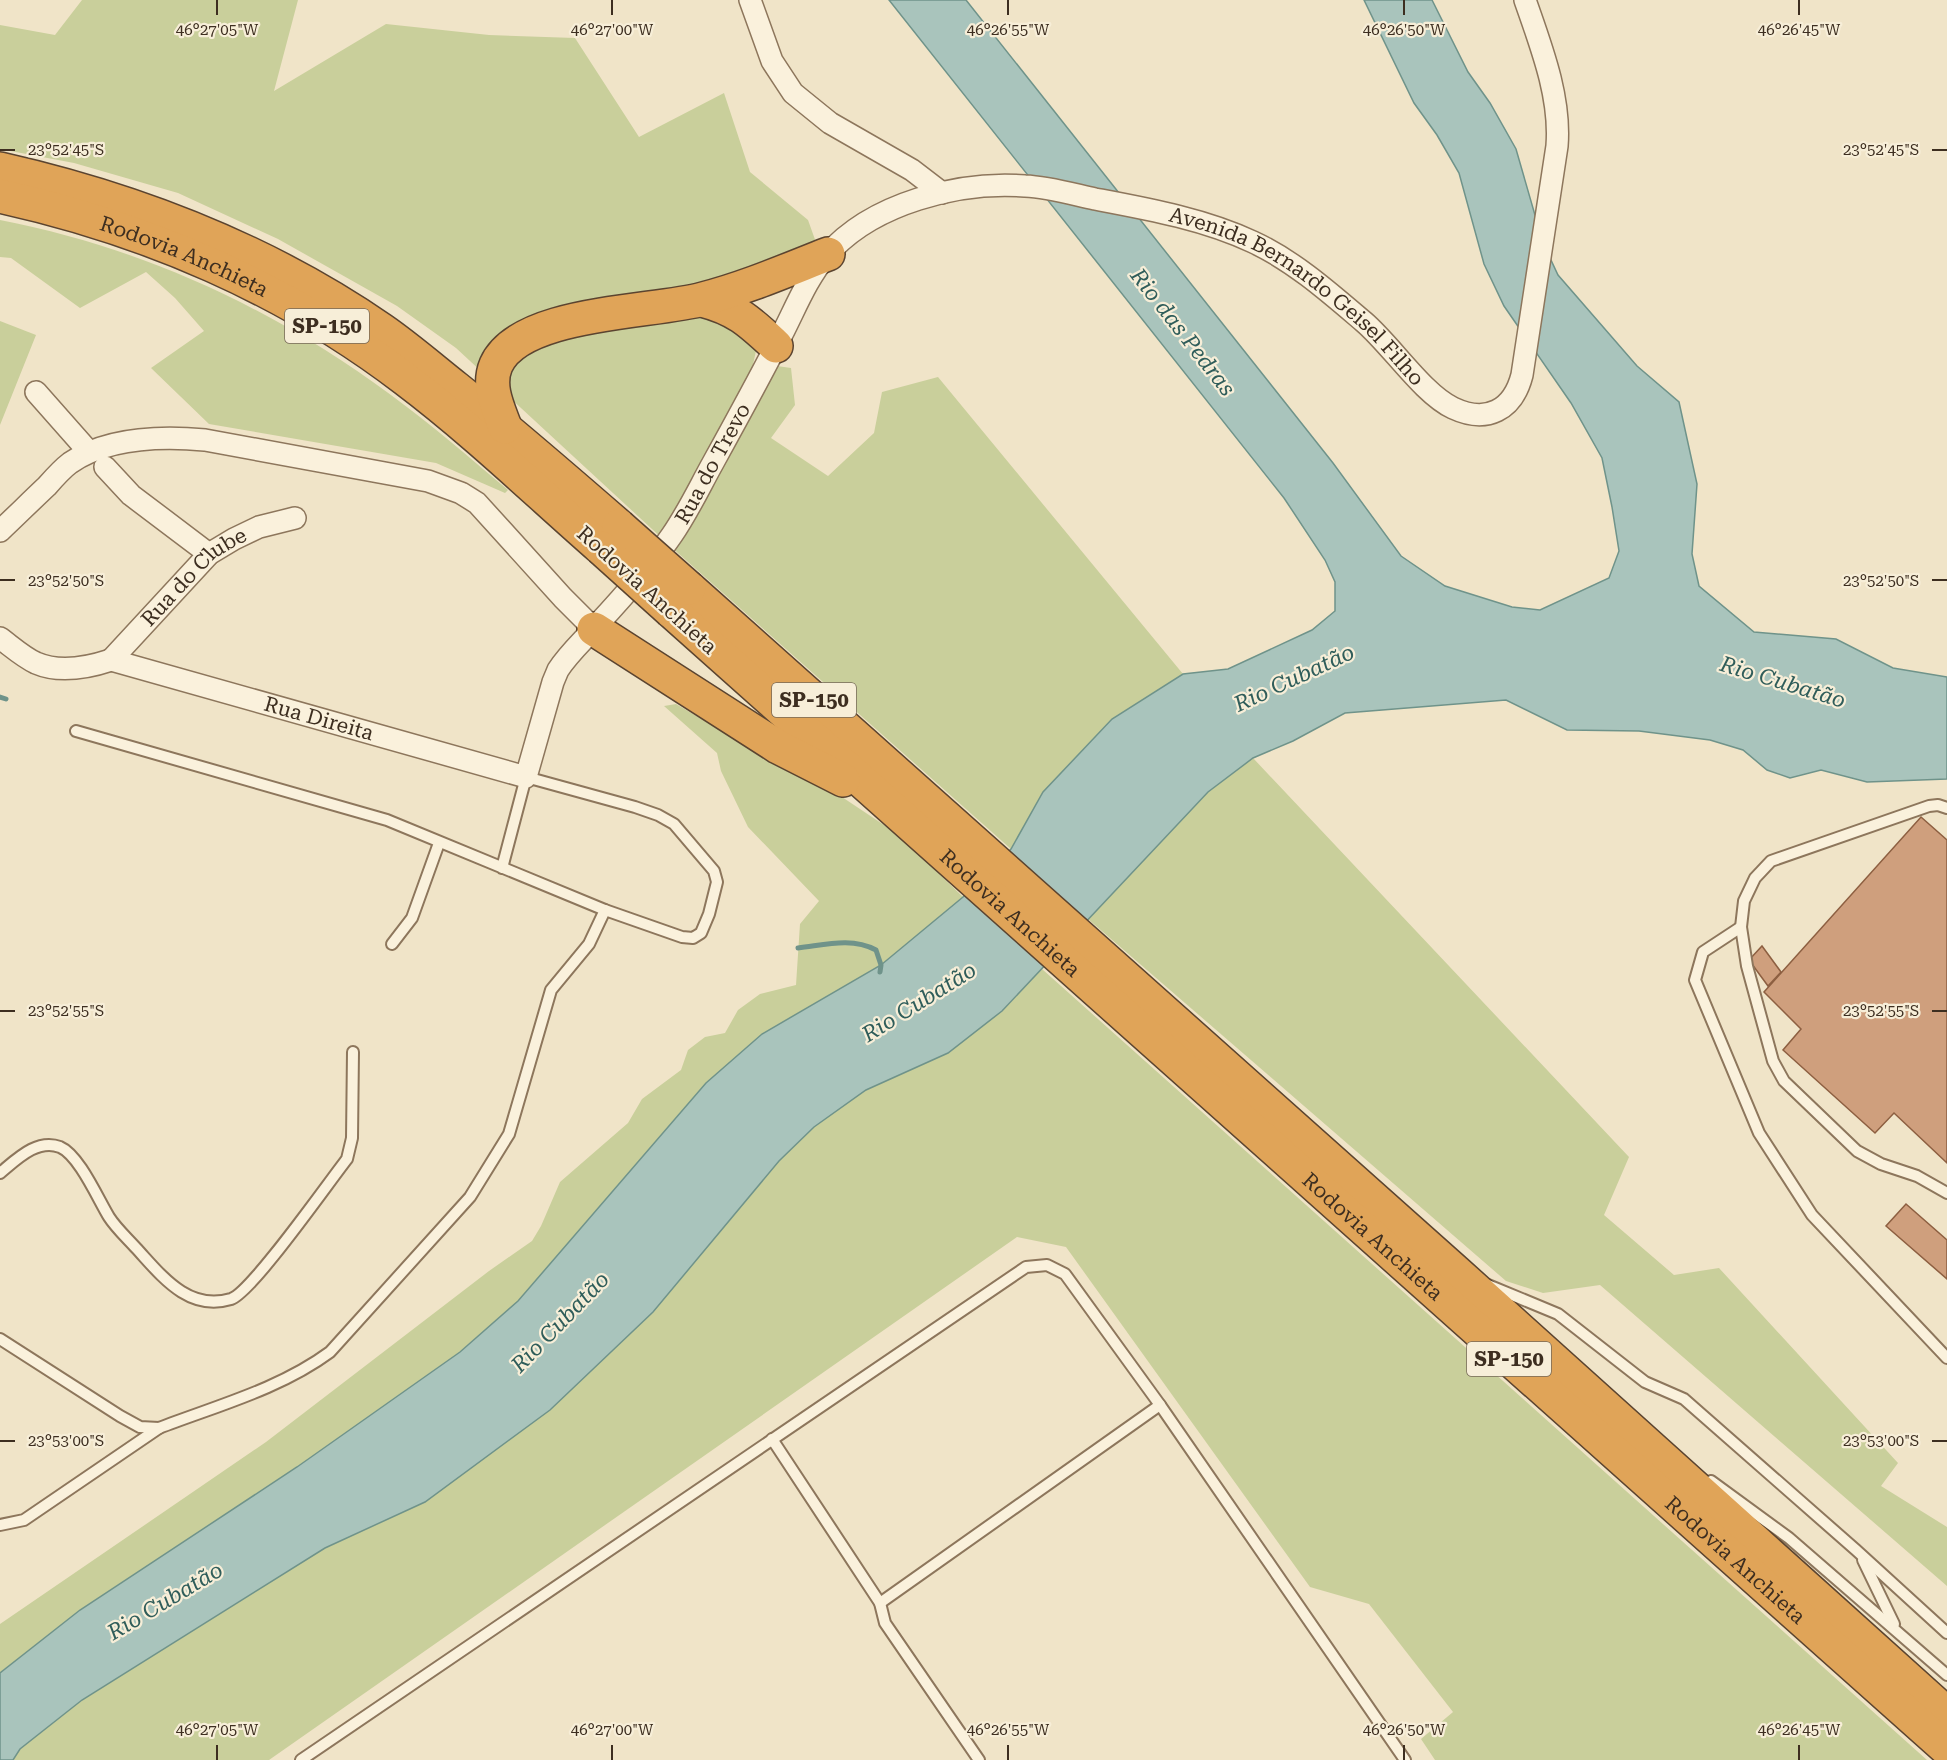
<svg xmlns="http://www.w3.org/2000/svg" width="1947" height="1760" viewBox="0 0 1947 1760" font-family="'Roboto Serif',serif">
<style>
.green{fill:#c9cf9b}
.water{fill:#a9c4bc;stroke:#6f938a;stroke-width:1.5}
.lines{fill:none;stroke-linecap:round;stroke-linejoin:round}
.stream{stroke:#6f938a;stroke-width:5}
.building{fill:#cf9f7d;stroke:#8d5f41;stroke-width:1.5}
.lane-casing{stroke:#8d765c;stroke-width:14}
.street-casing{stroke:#8d765c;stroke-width:24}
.highway-casing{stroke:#5b4430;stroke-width:36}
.lane{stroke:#faf1dc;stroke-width:10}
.street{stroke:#faf1dc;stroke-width:21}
.highway{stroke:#e0a458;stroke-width:33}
.highway-bridge-casing{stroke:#5b4430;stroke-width:36;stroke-linecap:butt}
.highway-bridge{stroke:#e0a458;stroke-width:33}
.ticks{fill:none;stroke:#3d2e20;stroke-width:2}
.labels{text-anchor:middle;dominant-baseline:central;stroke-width:4.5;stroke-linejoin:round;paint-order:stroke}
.shield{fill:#f7eed8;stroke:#756857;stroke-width:1.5}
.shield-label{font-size:20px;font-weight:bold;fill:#3d2e20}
.street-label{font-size:21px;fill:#3d2e20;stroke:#f7eed8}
.water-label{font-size:22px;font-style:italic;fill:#2f5d5a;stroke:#f7eed8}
.ticks-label{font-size:15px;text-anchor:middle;fill:#3d2e20;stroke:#f7eed8;stroke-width:4.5;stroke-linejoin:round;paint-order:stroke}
</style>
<rect width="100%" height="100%" fill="#f0e4c8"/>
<!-- green -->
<g class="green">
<polygon points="82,0 298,0 274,91 386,24 489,35 575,38 639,137 724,93 750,172 808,220 818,248 728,280 736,331 756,351 752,369 777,366 791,368 795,405 771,438 828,476 874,433 882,392 938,377 1183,674 1112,719 1043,792 1011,849 679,554 456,348 397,306 278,239 178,193 74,163 0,149 0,25 55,35"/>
<path d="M0,220C144,248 273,308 391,395C432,425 470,458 508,490L505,493L436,463L209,424L151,368L204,331L175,298L146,272L80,308L11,258L0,257Z"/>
<polygon points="0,321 36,335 0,425"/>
<polygon points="676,704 770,759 827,787 899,835 963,897 881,965 762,1034 706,1083 518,1301 460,1352 297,1467 80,1610 0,1673 0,1624 266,1442 489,1271 532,1241 541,1226 560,1182 628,1123 642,1099 681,1070 688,1050 705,1037 725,1033 738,1010 760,994 796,985 800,924 819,901 748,827 721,771 717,753 664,706"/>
<polygon points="1253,758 1629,1157 1604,1215 1674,1275 1719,1268 1898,1463 1881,1486 1947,1527 1947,1586 1600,1285 1543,1293 1506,1281 1088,919 1208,792"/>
<polygon points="1042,969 1927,1760 1435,1760 1421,1739 1453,1712 1369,1604 1310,1587 1066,1247 1017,1237 269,1760 13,1760 20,1749 82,1700 325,1548 425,1502 814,1127 866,1090 948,1053 1002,1011"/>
</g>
<!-- water -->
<polygon class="water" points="889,0 966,0 1333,463 1401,556 1445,586 1512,607 1540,610 1609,578 1619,551 1612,507 1602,458 1571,403 1504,306 1484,264 1459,173 1437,135 1414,103 1364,0 1432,0 1468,72 1490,103 1516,149 1543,243 1558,275 1637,366 1679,402 1697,484 1692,554 1699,586 1754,632 1836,639 1893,668 1947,677 1947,779 1867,782 1821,770 1790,778 1767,770 1743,750 1710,740 1639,731 1567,730 1506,700 1345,713 1293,741 1253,758 1208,792 1002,1011 948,1053 866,1090 814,1127 779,1161 653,1312 550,1410 425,1502 325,1548 82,1700 20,1749 13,1760 0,1760 0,1673 80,1610 297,1467 460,1352 518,1301 706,1083 762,1034 881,965 963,897 1011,849 1043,792 1112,719 1183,674 1228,669 1312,630 1335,611 1335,582 1325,560 1284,498"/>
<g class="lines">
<!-- stream -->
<g class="stream">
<polyline points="0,697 6,699"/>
<path d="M798,948C825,945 851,937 876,950L881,965L880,972"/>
</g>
</g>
<!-- building -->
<g class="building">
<polygon points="1921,817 1947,840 1947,1163 1894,1113 1875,1133 1783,1050 1801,1029 1764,992"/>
<polygon points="1762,946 1781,972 1768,986 1749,960"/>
<polygon points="1906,1204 1947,1240 1947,1279 1886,1226"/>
</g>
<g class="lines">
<!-- lane casing -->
<g class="lane-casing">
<g id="lane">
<polyline points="76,731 387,820 605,910 682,937 693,938 701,933 709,914 717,882 714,871 674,824 658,815 635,807 526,777 502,868"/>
<polyline points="1947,808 1938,805 1929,806 1771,861 1755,878 1744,901 1741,927 1747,966 1773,1061 1784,1081 1857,1151 1881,1164 1917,1176 1947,1193"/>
<polyline points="1741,927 1703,952 1695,980 1759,1133 1812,1215 1947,1358"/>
<polyline points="392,944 412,918 439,843"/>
<path d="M0,1173C16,1160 37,1138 60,1147C79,1155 98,1199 109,1217C116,1228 127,1238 136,1248C161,1275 188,1312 231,1299C252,1292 328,1183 347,1159L352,1138L353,1052"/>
<polyline points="1488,1285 1558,1314 1645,1382 1684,1399 1856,1550 1947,1633"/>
<path d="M0,1339L120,1416L140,1427L159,1428C216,1406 280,1389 330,1352L470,1197L509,1134L551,990L589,944L605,910"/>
<polyline points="772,1439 880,1603 885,1623 979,1760"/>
<polyline points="1711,1481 1789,1538 1947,1675"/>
<polyline points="0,1525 24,1520 159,1428"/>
<polyline points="1863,1560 1894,1624"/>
<polyline points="880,1603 1160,1405"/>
<polyline points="301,1760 1026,1267 1047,1265 1065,1274 1160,1405 1405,1760"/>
</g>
</g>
<!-- street casing -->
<g class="street-casing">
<g id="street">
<polyline points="750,0 772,61 793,93 830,123 912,170 942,193"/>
<polyline points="36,392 89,452"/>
<polyline points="105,467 131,495 209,554"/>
<path d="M0,531C16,516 31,501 47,486C54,478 62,469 70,463C108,437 161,436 205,440L428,481L461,493L477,503L563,598L594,629"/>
<path d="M0,638C11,646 23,657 36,663C59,673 87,668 111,660"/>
<path id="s1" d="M111,660L526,777L553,682L558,670C569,653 584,640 597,625C623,597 650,567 672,535C688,512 700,486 714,461C736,421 758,381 779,340C794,312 806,279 827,255C872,203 959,181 1025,186C1048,187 1072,194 1095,199C1148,209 1204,219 1253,242C1294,261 1330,293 1364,322C1391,345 1423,394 1453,408C1487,424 1513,410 1522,375L1557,146C1561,97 1541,46 1525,0"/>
<path id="s2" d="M111,660L209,554L234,539L259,527L295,518"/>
</g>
</g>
<!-- highway casing -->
<g class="highway-casing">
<g id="highway">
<path d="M0,169C137,200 266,250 382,330C408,348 432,369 456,388C512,433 565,479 619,526"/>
<path id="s3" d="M0,196C146,228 286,288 405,379C474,431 536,491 601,548"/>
<path d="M702,300C737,309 750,322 776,346"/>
<path d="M505,427C498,408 487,386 496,365C520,311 652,313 703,299C746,288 787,270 828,254"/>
<polyline points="689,588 1455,1271 1947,1714"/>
<path id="s4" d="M671,611L1947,1749"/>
<polyline points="594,629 778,747 843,780"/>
</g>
</g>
<!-- lane -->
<use href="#lane" class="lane"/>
<!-- street -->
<use href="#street" class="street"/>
<!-- highway -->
<use href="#highway" class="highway"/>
<!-- highway-bridge casing -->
<g class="highway-bridge-casing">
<g id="highway-bridge">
<polyline points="619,526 689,588"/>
<polyline points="601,548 671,611"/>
</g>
</g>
<!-- highway-bridge -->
<use href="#highway-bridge" class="highway-bridge"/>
</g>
<!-- ticks -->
<path class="ticks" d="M217,0V15M612,0V15M1008,0V15M1404,0V15M1799,0V15M0,150H15M1932,150H1947M0,580H15M1932,580H1947M0,1011H15M1932,1011H1947M0,1441H15M1932,1441H1947M217,1745V1760M612,1745V1760M1008,1745V1760M1404,1745V1760M1799,1745V1760"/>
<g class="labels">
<!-- shield labels -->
<g class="shield">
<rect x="285" y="309" width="84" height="34" rx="4.5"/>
<rect x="772" y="683" width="84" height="34" rx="4.5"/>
<rect x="1467" y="1342" width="84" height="34" rx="4.5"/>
</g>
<g class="shield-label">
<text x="327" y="326">SP-150</text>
<text x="814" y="700">SP-150</text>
<text x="1509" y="1359">SP-150</text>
</g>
<!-- street labels -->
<g class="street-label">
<text stroke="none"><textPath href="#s3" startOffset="194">Rodovia Anchieta</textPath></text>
<text stroke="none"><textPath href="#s1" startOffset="1558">Avenida Bernardo Geisel Filho</textPath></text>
<text stroke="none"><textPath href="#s1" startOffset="802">Rua do Trevo</textPath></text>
<text stroke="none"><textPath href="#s2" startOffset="118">Rua do Clube</textPath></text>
<text transform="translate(647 590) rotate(42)">Rodovia Anchieta</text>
<text stroke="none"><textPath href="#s1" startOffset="216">Rua Direita</textPath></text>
<text stroke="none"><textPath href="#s4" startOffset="454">Rodovia Anchieta</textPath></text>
<text stroke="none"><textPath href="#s4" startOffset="940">Rodovia Anchieta</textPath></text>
<text stroke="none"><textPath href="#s4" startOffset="1426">Rodovia Anchieta</textPath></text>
</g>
<!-- water labels -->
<g class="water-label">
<text transform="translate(1183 332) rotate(52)">Rio das Pedras</text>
<text transform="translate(1294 678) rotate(-25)">Rio Cubatão</text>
<text transform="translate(1783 682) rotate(17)">Rio Cubatão</text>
<text transform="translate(919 1002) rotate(-32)">Rio Cubatão</text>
<text transform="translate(560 1322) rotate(-46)">Rio Cubatão</text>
<text transform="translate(165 1601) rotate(-31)">Rio Cubatão</text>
</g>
</g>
<g class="ticks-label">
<text x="217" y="35">46°27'05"W</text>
<text x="612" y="35">46°27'00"W</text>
<text x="1008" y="35">46°26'55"W</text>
<text x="1404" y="35">46°26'50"W</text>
<text x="1799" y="35">46°26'45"W</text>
<text x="66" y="155">23°52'45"S</text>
<text x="1881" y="155">23°52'45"S</text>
<text x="66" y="586">23°52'50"S</text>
<text x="1881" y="586">23°52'50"S</text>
<text x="66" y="1016">23°52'55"S</text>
<text x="1881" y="1016">23°52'55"S</text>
<text x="66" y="1446">23°53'00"S</text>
<text x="1881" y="1446">23°53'00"S</text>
<text x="217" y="1735">46°27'05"W</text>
<text x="612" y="1735">46°27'00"W</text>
<text x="1008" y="1735">46°26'55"W</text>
<text x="1404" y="1735">46°26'50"W</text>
<text x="1799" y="1735">46°26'45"W</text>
</g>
</svg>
